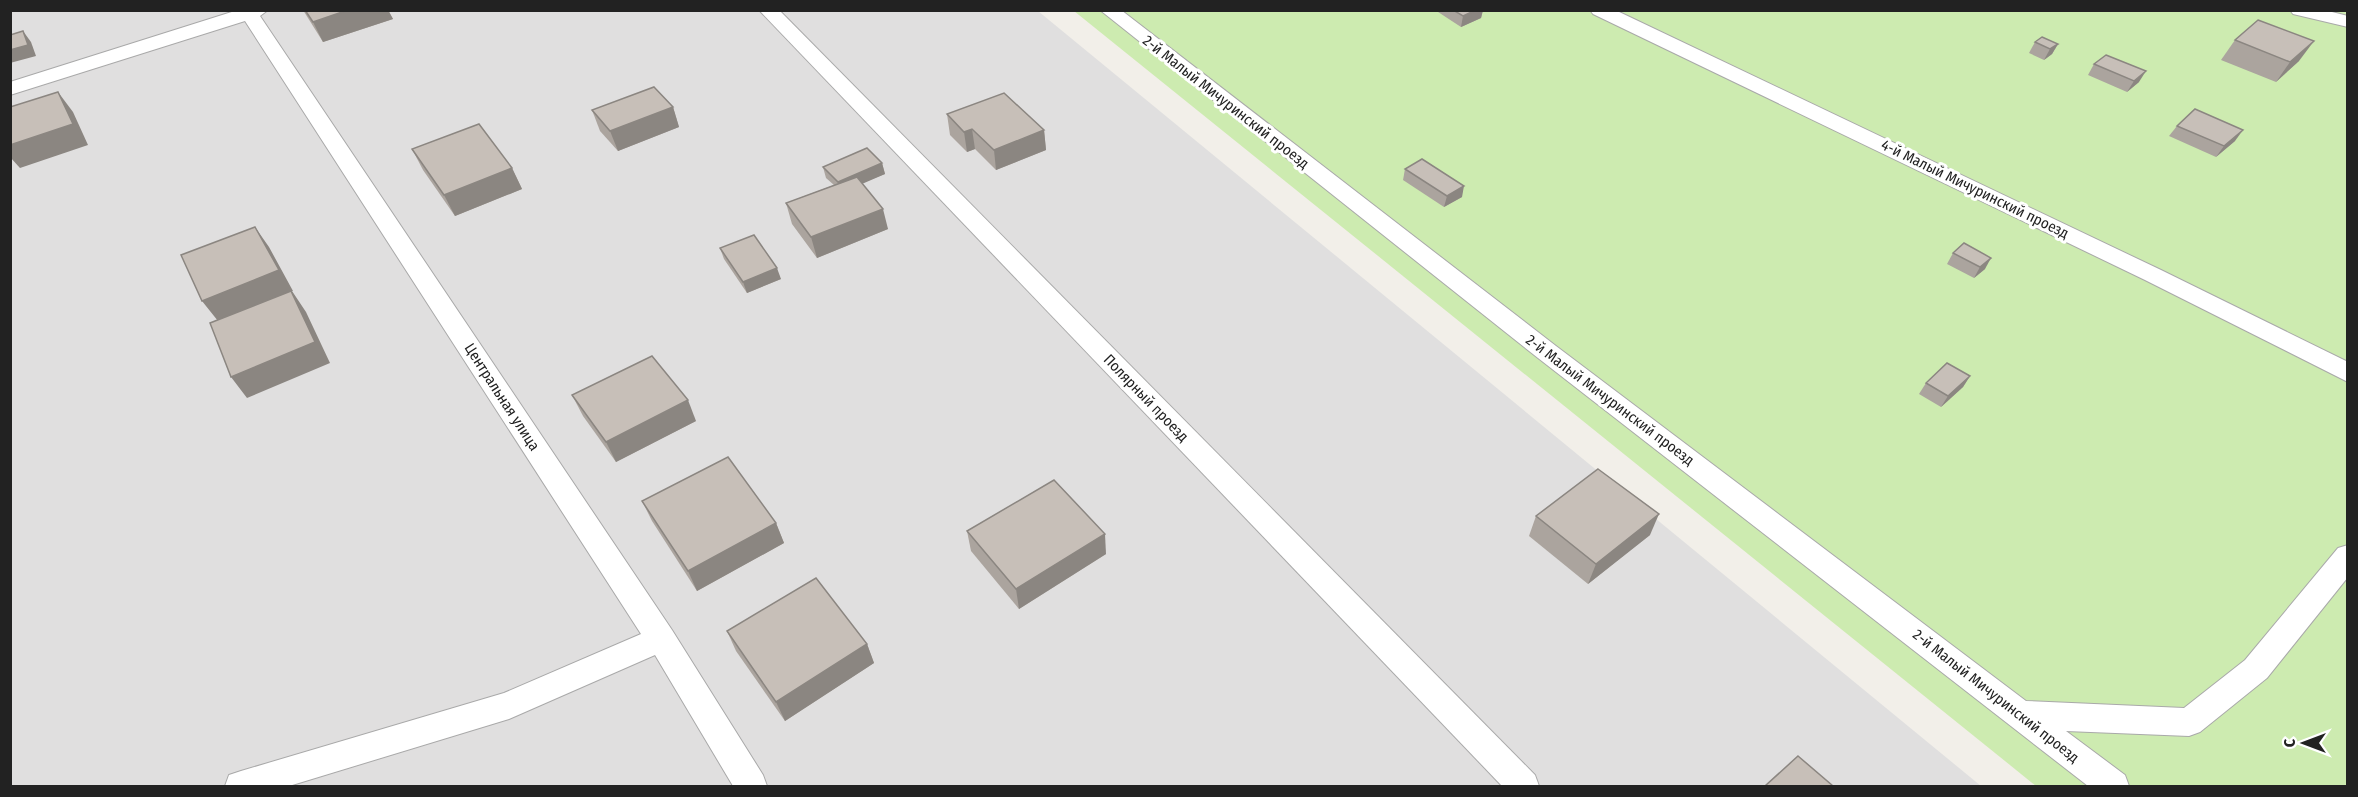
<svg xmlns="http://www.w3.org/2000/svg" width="2358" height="797" viewBox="0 0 2358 797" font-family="'Fira Sans Condensed',sans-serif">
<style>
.residential{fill:#e0dfdf}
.grass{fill:#cdebb0}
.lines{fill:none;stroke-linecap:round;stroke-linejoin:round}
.service-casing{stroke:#a9a9a9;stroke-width:2}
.service{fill:#fff;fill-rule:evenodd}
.wall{fill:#aba49e}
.shaded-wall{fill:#8b8681}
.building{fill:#c7bfb8;stroke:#8b8681;stroke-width:1.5}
.labels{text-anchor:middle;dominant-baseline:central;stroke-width:6;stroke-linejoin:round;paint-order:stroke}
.street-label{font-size:15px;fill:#222;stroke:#fff}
</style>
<rect width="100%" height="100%" fill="#f2efe9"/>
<!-- residential -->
<polygon class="residential" points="10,11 1038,11 1981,786 11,786"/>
<!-- grass -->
<polygon class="grass" points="1074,11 2347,11 2347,786 2036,786"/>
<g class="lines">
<!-- service casing -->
<g class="service-casing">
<g id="service">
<polygon points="238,10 268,10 260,16 672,630 763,775 767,786 733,786 655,655 509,719 289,786 225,786 229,775 241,771 504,693 641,634 245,21 10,95 10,82"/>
<polygon points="759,10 779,10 1535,775 1539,786 1502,786"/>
<polygon points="1100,10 1121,10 1556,346 2026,701 2184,708 2245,660 2338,548 2348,545 2348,577 2267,678 2200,732 2189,736 2066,731 2125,775 2129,786 2088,786 1538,358"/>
<polygon points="1590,10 1615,10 2161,270 2348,362 2348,382 2145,280 1593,14"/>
<polygon points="2290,10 2324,10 2348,16 2348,27 2293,14"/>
</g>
</g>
<!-- service -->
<use href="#service" class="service"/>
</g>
<!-- wall -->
<g class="wall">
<polygon points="303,10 388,10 393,19 323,42"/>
<polygon points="1435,10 1483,10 1481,18 1461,27"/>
<polygon points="2235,40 2299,61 2276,82 2221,60"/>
<polygon points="2035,42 2058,44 2052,54 2044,60 2029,53"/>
<polygon points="2094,64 2139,82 2127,92 2088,75"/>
<polygon points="673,107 679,127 618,151 600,131 592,110"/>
<polygon points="947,114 1044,130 1046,150 996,170 975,149 967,152 950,135"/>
<polygon points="2177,126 2235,141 2216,157 2169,136"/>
<polygon points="412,149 512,168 522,189 455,216 423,170"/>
<polygon points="882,163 885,174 862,183 888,229 817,258 792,224 786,203 834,185 826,178 823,167"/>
<polygon points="1405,169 1462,197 1444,207 1403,180"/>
<polygon points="720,248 781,279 747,293 724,259"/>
<polygon points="1953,253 1985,269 1974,278 1947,264"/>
<polygon points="1970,376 1963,387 1941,407 1919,394 1926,383"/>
<polygon points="572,395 696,421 616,462 583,416"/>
<polygon points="642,501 776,523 784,543 697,591 652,521"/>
<polygon points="1536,516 1650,535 1588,584 1529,536"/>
<polygon points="967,531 1106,554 1019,609 971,551"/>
<polygon points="727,631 867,644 874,663 785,721 736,651"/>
</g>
<!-- shaded-wall -->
<g class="shaded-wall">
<polygon points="348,10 388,10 393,19 323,42 313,22"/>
<polygon points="1476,10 1483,10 1481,18 1461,27 1463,16"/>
<polygon points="23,31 31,42 36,56 10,63 10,50"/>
<polygon points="2314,41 2299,61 2276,82 2290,62"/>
<polygon points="2058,44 2052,54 2044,60 2050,49"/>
<polygon points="2146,71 2139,82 2127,92 2134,81"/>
<polygon points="58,92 73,112 88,145 20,168 10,157 10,145"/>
<polygon points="673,107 679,127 618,151 610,131"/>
<polygon points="972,129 975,149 967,152 964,132"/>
<polygon points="1044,130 1046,150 996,170 994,150"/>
<polygon points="2243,130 2235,141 2216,157 2224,146"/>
<polygon points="882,163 885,174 841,193 838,182"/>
<polygon points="512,168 522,189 455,216 444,195"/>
<polygon points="1464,186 1462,197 1444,207 1447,196"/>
<polygon points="883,209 888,229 817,258 811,237"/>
<polygon points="255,227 269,247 293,291 292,291 306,312 330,363 247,398 231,377 218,321 202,301"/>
<polygon points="1991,258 1985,269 1974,278 1980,267"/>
<polygon points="777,268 781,279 747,293 743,282"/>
<polygon points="1970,376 1963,387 1941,407 1948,396"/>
<polygon points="688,400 696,421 616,462 606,442"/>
<polygon points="1659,514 1650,535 1588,584 1596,564"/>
<polygon points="776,523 784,543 697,591 688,571"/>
<polygon points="1105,534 1106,554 1019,609 1016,589"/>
<polygon points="867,644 874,663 785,721 776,702"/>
</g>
<!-- building -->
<g class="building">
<polygon points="305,10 348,10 313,22"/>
<polygon points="1453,10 1476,10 1463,16"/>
<polygon points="2258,20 2314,41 2290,62 2235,40"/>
<polygon points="23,31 28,45 10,50 10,35"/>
<polygon points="2042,37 2058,44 2050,49 2035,42"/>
<polygon points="2106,55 2146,71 2134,81 2094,64"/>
<polygon points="654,87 673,107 610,131 592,110"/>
<polygon points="58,92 73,124 10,145 10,107"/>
<polygon points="1004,93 1044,130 994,150 972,129 964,132 947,114"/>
<polygon points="2195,109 2243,130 2224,146 2177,126"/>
<polygon points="479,124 512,168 444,195 412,149"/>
<polygon points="867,148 882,163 838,182 823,167"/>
<polygon points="1422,159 1464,186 1447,196 1405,169"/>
<polygon points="857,177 883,209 811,237 786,203"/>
<polygon points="255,227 279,270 202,301 181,255"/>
<polygon points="754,235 777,268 743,282 720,248"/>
<polygon points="1964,243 1991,258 1980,267 1953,253"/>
<polygon points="291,291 315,342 231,377 210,323"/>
<polygon points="652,356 688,400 606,442 572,395"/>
<polygon points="1947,363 1970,376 1948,396 1926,383"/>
<polygon points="728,457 776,523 688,571 642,501"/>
<polygon points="1598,469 1659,514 1596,564 1536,516"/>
<polygon points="1054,480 1105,534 1016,589 967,531"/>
<polygon points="816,578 867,644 776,702 727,631"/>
<polygon points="1798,756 1833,786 1765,786"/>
</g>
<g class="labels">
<!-- street labels -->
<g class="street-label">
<text transform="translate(1226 102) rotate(38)">2-й Малый Мичуринский проезд</text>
<text transform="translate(1975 189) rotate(26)">4-й Малый Мичуринский проезд</text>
<text transform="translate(502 397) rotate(57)">Центральная улица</text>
<text transform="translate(1146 398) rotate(46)">Полярный проезд</text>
<text transform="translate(1610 400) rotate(37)">2-й Малый Мичуринский проезд</text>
<text transform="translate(1996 696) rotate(38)">2-й Малый Мичуринский проезд</text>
</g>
</g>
<!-- border -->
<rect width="2358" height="797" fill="none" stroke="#222222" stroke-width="24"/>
<!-- north arrow -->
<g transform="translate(2304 743) rotate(270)" stroke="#ffffff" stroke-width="4.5" paint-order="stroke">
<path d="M0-4.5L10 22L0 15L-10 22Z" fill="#222222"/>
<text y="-9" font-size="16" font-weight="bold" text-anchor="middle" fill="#222222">С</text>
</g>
</svg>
